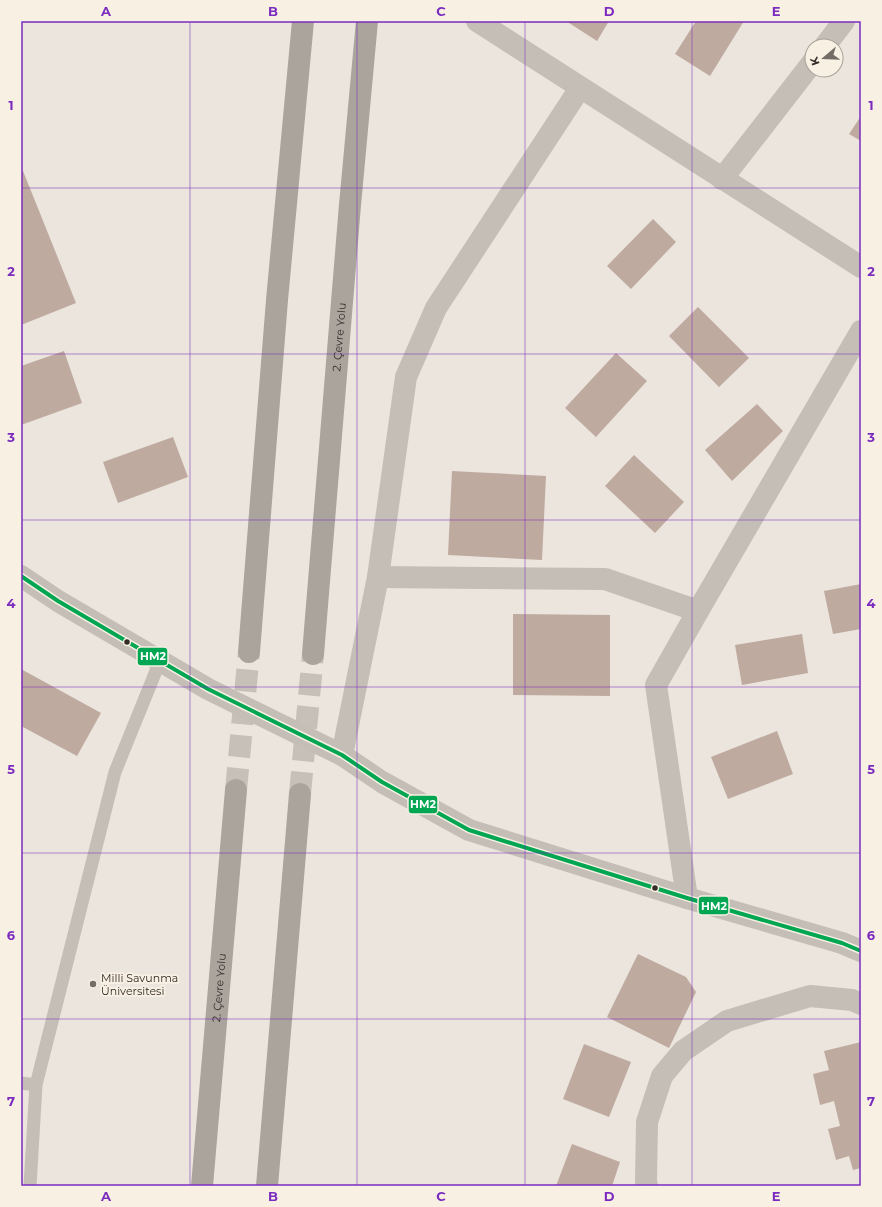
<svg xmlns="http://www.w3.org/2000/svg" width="882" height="1207" viewBox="0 0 882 1207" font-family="Montserrat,sans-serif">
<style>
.building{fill:#bfaa9f}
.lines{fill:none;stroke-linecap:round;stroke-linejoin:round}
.highway-tunnel{stroke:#c6c0b9;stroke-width:22;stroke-dasharray:22 11;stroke-linecap:butt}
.lane{stroke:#c4beb7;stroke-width:13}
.street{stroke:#c4beb7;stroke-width:22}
.highway{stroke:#aaa49d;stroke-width:22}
.bus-1-casing{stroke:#f9f0e4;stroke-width:7}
.bus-1{stroke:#00a651;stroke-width:4}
.grid{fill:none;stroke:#7b2cbf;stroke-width:1;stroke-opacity:0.55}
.bus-dot{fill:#342b26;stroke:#f9f0e4;stroke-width:1.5}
.poi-dot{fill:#746c66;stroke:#f9f0e4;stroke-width:1.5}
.labels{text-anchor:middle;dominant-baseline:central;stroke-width:4;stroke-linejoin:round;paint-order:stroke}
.street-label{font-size:11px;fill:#342b26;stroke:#f9f0e4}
.poi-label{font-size:11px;fill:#342b26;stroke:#f9f0e4;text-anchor:start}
.line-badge{stroke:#f9f0e4;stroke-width:1.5}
.badge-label{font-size:11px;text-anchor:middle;font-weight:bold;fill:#fff}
.neatline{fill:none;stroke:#7b2cbf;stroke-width:1.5}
.grid-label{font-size:13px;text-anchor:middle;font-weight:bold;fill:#7b2cbf}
</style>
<rect width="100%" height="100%" fill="#ebe5de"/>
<!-- building -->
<g class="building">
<polygon points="566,21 609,21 597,41"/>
<polygon points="696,21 744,21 710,76 675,54"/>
<polygon points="861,116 861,141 849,134"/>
<polygon points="21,166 76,303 21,325"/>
<polygon points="653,219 676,242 631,289 607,266"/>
<polygon points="698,307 749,358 719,387 669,336"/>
<polygon points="64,351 82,403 21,425 21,366"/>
<polygon points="616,353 647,381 596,437 565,408"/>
<polygon points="757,404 783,431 732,481 705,450"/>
<polygon points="173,437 188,477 118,503 103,462"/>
<polygon points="634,455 684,502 655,533 605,486"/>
<polygon points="452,471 546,476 542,560 448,555"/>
<polygon points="861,584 861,629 833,634 824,591"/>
<polygon points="513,614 610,615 610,696 513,695"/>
<polygon points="802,634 808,673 742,685 735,645"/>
<polygon points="21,669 101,713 77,756 21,726"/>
<polygon points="777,731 793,774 728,799 711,757"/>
<polygon points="638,954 686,977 696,992 669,1048 607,1017"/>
<polygon points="861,1042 861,1168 853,1170 849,1156 836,1160 828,1129 840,1126 834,1101 820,1105 813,1074 829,1070 824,1051"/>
<polygon points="584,1044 631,1062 609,1117 563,1099"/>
<polygon points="572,1144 620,1162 612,1186 556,1186"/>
</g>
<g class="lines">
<!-- highway-tunnel -->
<g class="highway-tunnel">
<polyline points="236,790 249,652"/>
<polyline points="300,794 313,654"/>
</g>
<!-- lane -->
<g class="lane">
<polyline points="21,1083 36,1085"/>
<polyline points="30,1186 36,1085 115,772 160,661"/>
</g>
<!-- street -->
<g class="street">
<polyline points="477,21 861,267"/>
<polyline points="825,46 844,21"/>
<polyline points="722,179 812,63"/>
<polyline points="21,576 58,601 208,689 342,755 382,782 469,830 687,898 842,943 861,951"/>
<polyline points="378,577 605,579 698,611"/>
<polyline points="342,755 378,577 406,377 436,308 580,88"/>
<polyline points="687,898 656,685 698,611 861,331"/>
<polyline points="647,1186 646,1181 647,1122 662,1076 683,1051 727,1021 810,996 852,1000 861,1004"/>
</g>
<!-- highway -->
<g class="highway">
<polyline points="249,652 277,300 303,21"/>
<path id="s1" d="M313,654L350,205L367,21"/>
<path id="s2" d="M202,1186L236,790"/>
<polyline points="267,1186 300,794"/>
</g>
<!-- bus-1 casing -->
<g class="bus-1-casing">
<polyline id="bus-1" points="21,576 58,601 208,689 342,755 382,782 469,830 687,898 842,943 861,951"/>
</g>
<!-- bus-1 -->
<use href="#bus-1" class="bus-1"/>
</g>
<!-- grid -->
<path class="grid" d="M190,21V1186M357,21V1186M525,21V1186M692,21V1186M21,188H861M21,354H861M21,520H861M21,687H861M21,853H861M21,1019H861"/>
<!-- markers -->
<g class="bus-dot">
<circle cx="127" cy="642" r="3.5"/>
<circle cx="655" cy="888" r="3.5"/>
</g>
<circle class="poi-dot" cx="93" cy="984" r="4"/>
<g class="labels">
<!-- street labels -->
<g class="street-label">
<text stroke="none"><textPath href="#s1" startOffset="318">2. Çevre Yolu</textPath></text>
<text stroke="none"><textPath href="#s2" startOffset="199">2. Çevre Yolu</textPath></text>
</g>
<!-- poi labels -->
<g class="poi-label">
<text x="101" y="978">Milli Savunma<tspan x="101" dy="13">Üniversitesi</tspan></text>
</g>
</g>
<g class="line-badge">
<rect x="137" y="647" width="31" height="19" rx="4" fill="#00a651"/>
<rect x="408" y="795" width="30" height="19" rx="4" fill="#00a651"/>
<rect x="698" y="896" width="31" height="19" rx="4" fill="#00a651"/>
</g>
<g class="badge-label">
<text x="153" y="660">HM2</text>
<text x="423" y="808">HM2</text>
<text x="714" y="910">HM2</text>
</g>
<!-- border -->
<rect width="882" height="1207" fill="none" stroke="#f9f0e4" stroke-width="44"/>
<!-- north arrow -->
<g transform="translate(824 58) rotate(251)"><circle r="19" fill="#f9f0e4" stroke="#aaa198"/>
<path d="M0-3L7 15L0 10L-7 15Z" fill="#746c66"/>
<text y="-6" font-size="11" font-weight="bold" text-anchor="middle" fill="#342b26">K</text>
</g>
<rect x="22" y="22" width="838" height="1163" class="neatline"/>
<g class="grid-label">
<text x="106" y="16">A</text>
<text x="273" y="16">B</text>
<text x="441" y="16">C</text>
<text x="609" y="16">D</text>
<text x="776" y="16">E</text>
<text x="11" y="110">1</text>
<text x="871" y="110">1</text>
<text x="11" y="276">2</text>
<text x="871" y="276">2</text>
<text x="11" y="442">3</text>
<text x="871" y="442">3</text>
<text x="11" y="608">4</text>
<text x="871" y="608">4</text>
<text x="11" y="774">5</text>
<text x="871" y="774">5</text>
<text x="11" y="940">6</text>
<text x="871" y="940">6</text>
<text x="11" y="1106">7</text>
<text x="871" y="1106">7</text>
<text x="106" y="1201">A</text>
<text x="273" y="1201">B</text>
<text x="441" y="1201">C</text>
<text x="609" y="1201">D</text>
<text x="776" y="1201">E</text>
</g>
</svg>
